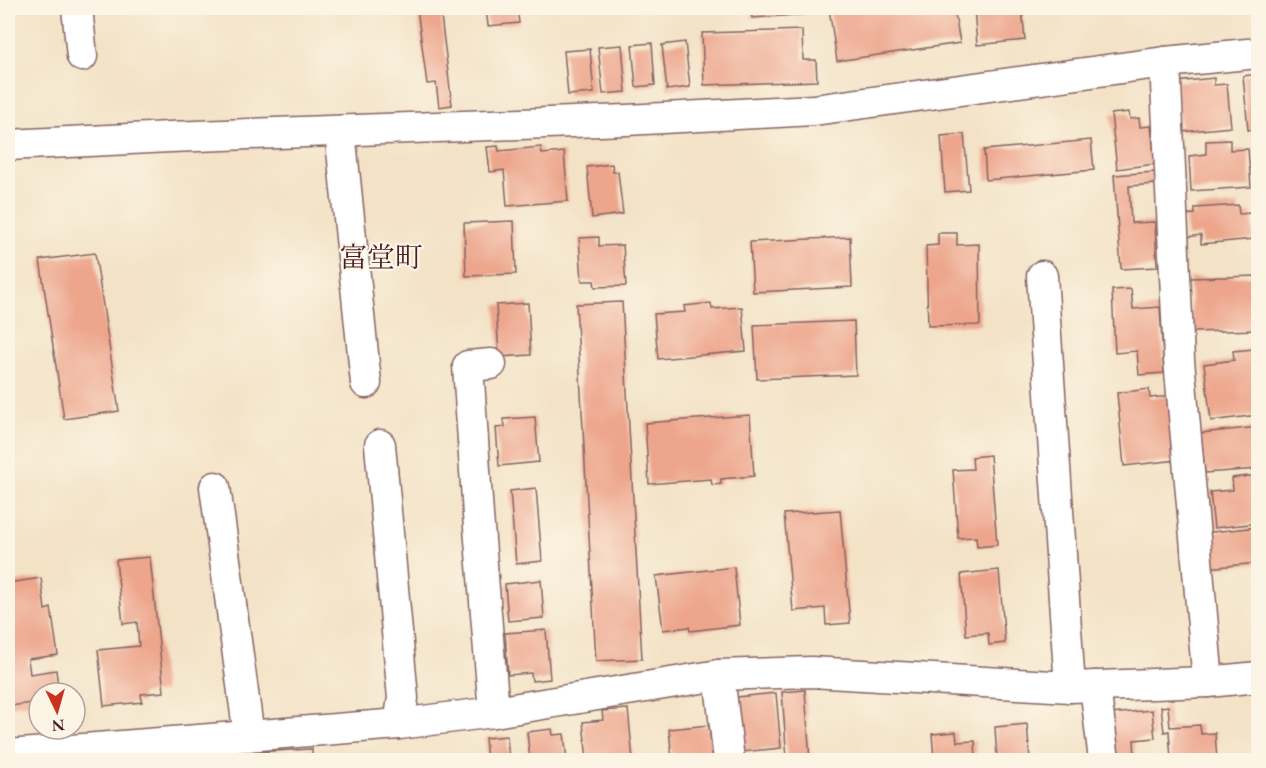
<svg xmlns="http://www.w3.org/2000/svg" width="1266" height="768" viewBox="0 0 1266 768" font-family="'EB Garamond','Noto Serif JP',serif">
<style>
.building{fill:#eda58c}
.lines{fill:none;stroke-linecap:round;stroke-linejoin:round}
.minor-casing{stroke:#856361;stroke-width:33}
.minor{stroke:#fff;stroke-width:30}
.labels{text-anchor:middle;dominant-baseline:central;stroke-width:4.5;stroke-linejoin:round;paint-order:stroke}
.neighbourhood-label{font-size:28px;fill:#4a1f2b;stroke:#fcf5e5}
</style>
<rect width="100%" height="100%" fill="#fcf5e5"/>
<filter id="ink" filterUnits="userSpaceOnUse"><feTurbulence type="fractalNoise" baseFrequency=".0167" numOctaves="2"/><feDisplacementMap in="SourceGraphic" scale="12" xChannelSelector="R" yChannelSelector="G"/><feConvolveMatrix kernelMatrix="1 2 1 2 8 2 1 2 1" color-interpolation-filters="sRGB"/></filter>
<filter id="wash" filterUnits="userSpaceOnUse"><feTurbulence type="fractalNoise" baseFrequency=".008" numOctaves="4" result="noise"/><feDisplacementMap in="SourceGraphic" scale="24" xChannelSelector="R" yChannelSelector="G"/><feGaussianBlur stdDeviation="1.35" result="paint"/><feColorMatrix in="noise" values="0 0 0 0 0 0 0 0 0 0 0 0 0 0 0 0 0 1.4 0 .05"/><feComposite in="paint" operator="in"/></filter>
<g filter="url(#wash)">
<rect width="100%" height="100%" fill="#f3e2c6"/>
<g id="blocks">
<!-- building -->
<g class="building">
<polygon points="417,8 440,8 452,105 439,107 436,83 427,84"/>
<polygon points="486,8 517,8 519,23 488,26"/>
<polygon points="751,8 809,8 810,14 752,18"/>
<polygon points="829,8 954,8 960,43 837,61"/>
<polygon points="974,8 1022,8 1025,40 977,45"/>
<polygon points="802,30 803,60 816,60 817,81 704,85 702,33"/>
<polygon points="685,42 690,87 667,90 662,45"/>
<polygon points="652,43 655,85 636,87 632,45"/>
<polygon points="622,45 626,92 603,94 598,47"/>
<polygon points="590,49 594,93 568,95 564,51"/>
<polygon points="1258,74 1258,129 1248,130 1243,76"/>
<polygon points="1214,78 1214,85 1227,84 1231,127 1181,132 1176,82"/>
<polygon points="1129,112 1130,119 1139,118 1140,127 1151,126 1155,164 1117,169 1111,114"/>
<polygon points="964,134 969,190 945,192 941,136"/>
<polygon points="1091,140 1094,170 986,180 984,150"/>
<polygon points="1230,140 1230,150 1248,149 1251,187 1191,191 1189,156 1206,154 1206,141"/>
<polygon points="498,146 499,151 541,147 542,154 564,152 568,201 507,206 504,170 490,172 487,147"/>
<polygon points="612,164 613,172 618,172 623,214 592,218 587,167"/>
<polygon points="1155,172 1156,184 1129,186 1131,223 1155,222 1157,267 1121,269 1114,175"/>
<polygon points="1238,205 1239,214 1252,213 1254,239 1201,244 1201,235 1187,237 1185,215 1195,214 1195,208"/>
<polygon points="514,221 516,274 466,276 464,223"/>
<polygon points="938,233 957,233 957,245 979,244 980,325 928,326 926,246 938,245"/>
<polygon points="599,237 599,246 623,245 626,286 595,287 594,281 582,281 579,238"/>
<polygon points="850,237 852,287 753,292 750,242"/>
<polygon points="95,253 119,411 64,419 40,260"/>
<polygon points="1258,276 1258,330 1192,332 1190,278"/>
<polygon points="1131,289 1133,309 1160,307 1164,373 1139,375 1137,351 1115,353 1112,290"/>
<polygon points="622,302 642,659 596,661 576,304"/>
<polygon points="528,303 531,355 499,357 496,305"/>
<polygon points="711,303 712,309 742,307 746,351 658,359 654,314 685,312 684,306"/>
<polygon points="854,321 856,375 757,379 754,325"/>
<polygon points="1253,349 1254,357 1258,356 1258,415 1211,421 1204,364 1234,360 1233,351"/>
<polygon points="1149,389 1150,398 1171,396 1178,460 1124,466 1117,393"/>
<polygon points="750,415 754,476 721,479 721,484 712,485 711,479 649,484 645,423"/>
<polygon points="535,417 539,462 499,466 496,428 505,427 504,419"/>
<polygon points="1258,427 1258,469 1205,473 1201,433"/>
<polygon points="990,455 997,545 977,547 976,537 958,538 953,470 973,469 972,457"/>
<polygon points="1258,475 1258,523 1214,528 1210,492 1233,490 1232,478"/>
<polygon points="536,488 542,561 516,564 510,491"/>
<polygon points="840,510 850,623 826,625 825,608 793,611 784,514"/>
<polygon points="1258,527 1258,563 1207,568 1203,533"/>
<polygon points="150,557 164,692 141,694 142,702 104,706 98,650 139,646 137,622 123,624 116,560"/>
<polygon points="734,567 740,625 690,631 689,627 663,630 656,576"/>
<polygon points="999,570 1005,643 989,645 988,633 966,635 961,574"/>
<polygon points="41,578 45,610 51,608 58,655 28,659 30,674 56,670 59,693 39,693 39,702 10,706 8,690 8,583"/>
<polygon points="541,580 544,618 508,621 505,584"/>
<polygon points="546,630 550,679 532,681 531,673 508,675 505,633"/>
<polygon points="805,690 810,760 787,760 782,692"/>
<polygon points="776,693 781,748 742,752 737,697"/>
<polygon points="1168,706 1170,727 1200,725 1201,734 1215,733 1217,760 1171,760 1169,731 1164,732 1161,707"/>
<polygon points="628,709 633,760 587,760 583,722 603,720 602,711"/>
<polygon points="1152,710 1155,738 1134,740 1135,760 1114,760 1110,714"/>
<polygon points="1027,724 1030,760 997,760 995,727"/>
<polygon points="709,725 713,760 672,760 669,729"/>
<polygon points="552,729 553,735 564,734 567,760 530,760 527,732"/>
<polygon points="956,732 957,742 975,741 976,760 934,760 932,734"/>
<polygon points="507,736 509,760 487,760 485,738"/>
<polygon points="312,749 312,760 256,760 255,752"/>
</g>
</g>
</g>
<g filter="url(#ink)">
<use href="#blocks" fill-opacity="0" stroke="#856361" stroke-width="1.5"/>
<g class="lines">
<!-- minor casing -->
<g class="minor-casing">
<g id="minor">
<polyline points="77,8 82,56"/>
<polyline points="1165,62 1179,360 1208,682"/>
<polyline points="340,131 366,383"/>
<polyline points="8,145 170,137 626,120 814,110 1165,62 1258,53"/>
<polyline points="1042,276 1070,687"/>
<polyline points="491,364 468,366 478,515 494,712"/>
<polyline points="380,445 403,698 399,724"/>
<polyline points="215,487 249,736"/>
<polyline points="719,675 729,760"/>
<polyline points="1095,686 1104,760"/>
<polyline points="8,755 399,724 494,712 719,675 811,672 1070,687 1208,682 1258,677"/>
</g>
</g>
<!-- minor -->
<use href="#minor" class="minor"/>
</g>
</g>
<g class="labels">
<!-- neighbourhood labels -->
<g class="neighbourhood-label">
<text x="381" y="257">富堂町</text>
</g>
</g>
<!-- margin -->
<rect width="1266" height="768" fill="none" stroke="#fcf5e5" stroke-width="30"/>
<!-- north arrow -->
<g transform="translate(57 711) rotate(175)"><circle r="28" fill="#fcf5e5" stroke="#b59f9b" stroke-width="1.5"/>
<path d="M0-4.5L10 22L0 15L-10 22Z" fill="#c8321e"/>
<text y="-9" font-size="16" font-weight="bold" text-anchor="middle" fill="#4a1f2b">N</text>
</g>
</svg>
